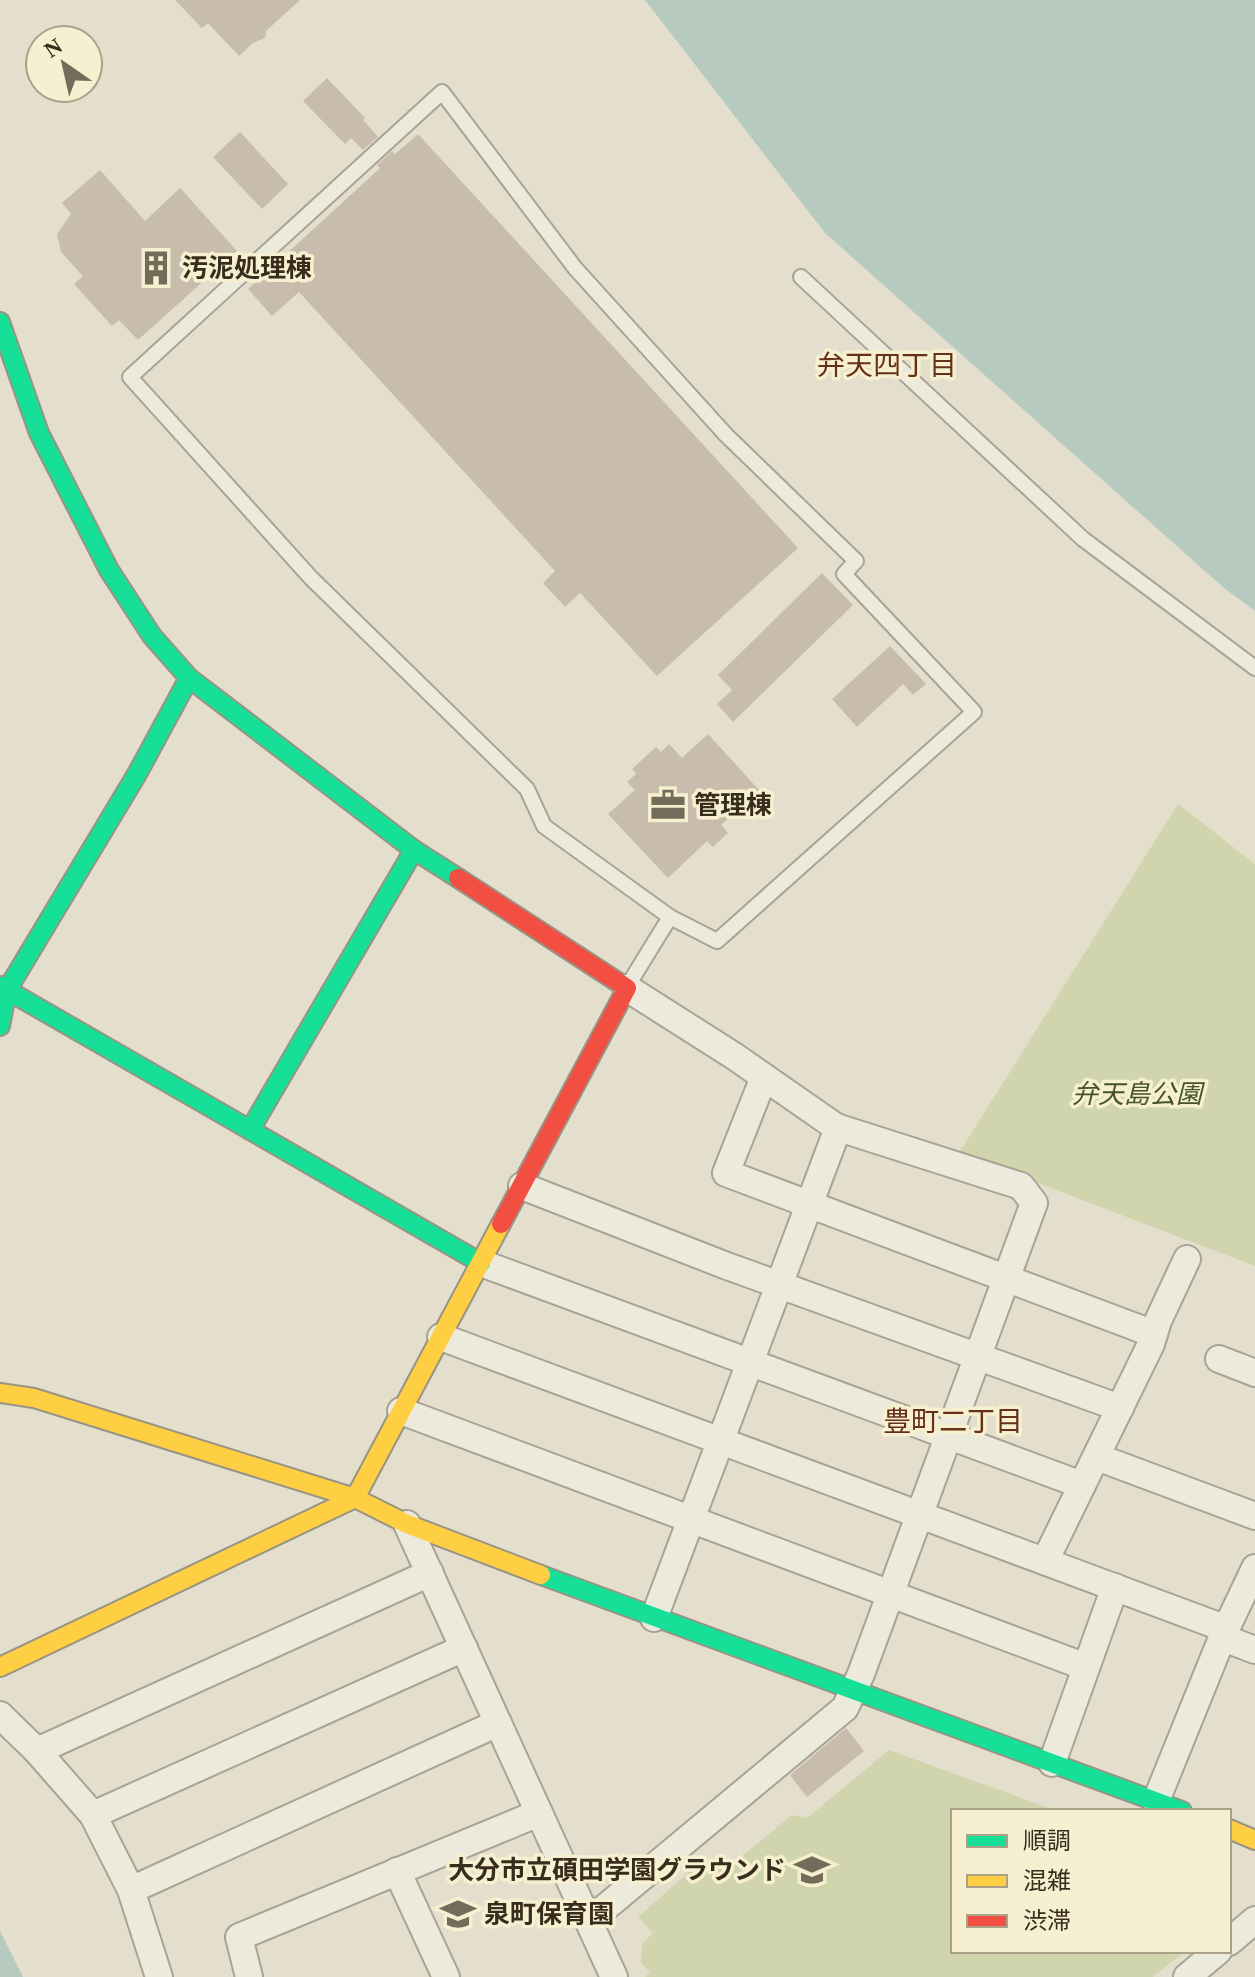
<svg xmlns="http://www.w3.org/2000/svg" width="1255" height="1977" viewBox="0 0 1255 1977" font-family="'Times New Roman','Noto Sans JP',serif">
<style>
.green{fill:#d1d5ad}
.water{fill:#b6cac0}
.building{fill:#c8bdac}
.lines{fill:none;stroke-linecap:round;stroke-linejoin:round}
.lane-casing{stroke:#a9a395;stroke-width:18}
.street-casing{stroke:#a9a395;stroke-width:30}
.fast-casing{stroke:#999384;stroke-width:22}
.slow-casing{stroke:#999384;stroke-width:22}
.jam-casing{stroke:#999384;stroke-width:22}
.lane{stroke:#ece9dd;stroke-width:14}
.street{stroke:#ece9dd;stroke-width:26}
.fast{stroke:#16e098;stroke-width:18}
.slow{stroke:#ffcf43;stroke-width:18}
.jam{stroke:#f24e42;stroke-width:18}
.labels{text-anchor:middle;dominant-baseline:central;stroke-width:7;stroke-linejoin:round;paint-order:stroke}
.poi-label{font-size:26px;font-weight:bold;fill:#382c1d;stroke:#f6efd0;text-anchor:start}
.park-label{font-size:26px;font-style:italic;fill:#445523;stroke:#f6efd0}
.neighbourhood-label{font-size:28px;fill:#65311b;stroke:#f6efd0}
</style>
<rect width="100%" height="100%" fill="#e4dfcc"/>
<!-- green -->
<g class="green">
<polygon points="1178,804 1255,864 1255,1266 959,1153"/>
<polygon points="889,1750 1057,1811 953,1811 953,1951 1185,1951 1153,1977 645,1977 650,1972 641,1963 642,1944 653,1933 638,1917 700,1862 731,1865 792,1815 807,1818"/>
</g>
<!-- water -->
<g class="water">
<polygon points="645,0 1255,0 1255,611 1224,588 825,233"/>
<polygon points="0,1931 23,1977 0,1977"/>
</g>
<!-- building -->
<g class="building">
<polygon points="175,0 300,0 266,31 265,38 253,43 239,56 208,23 202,28"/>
<polygon points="327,78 365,118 363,120 378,137 363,150 351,138 345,144 303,101"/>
<polygon points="240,132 288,184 262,209 213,157"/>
<polygon points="418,134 798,548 657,676 580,593 565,607 543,583 555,571 299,292 272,316 248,289 380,168 377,165 392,151 395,154"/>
<polygon points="100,170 145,221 180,188 237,251 138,340 119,320 112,326 74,284 83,276 61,252 57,234 71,214 62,203"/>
<polygon points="822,573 853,605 733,722 717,704 732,690 718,675"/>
<polygon points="890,646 926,684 913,695 903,684 857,727 832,699"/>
<polygon points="708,734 759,790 721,825 728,833 713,847 707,841 668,878 608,814 635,790 627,782 636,774 632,769 656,747 661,752 669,744 682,758"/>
<polygon points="846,1728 864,1751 807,1797 790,1775"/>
</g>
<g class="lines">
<!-- lane casing -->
<g class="lane-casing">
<g id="lane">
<polyline points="801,277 1083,539 1255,668"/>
<polyline points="627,987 670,917 544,826 527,789 311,578 130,377 442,92 575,268 726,435 856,561 844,574 974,712 717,941 670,917"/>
</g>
</g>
<!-- street casing -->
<g class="street-casing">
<g id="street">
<polyline points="764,1077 726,1173 1154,1334"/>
<polyline points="522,1186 727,1266 1120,1408"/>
<polyline points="481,1263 1082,1485"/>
<polyline points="441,1337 1216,1625 1234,1642 1255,1650"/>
<polyline points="1219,1359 1255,1373"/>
<polyline points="401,1411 1086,1667"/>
<polyline points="1097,1457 1255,1516"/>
<polyline points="407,1524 614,1977"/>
<polyline points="1045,1561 1151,1344 1158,1321 1187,1259"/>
<polyline points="654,1618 838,1128"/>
<polyline points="0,1715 37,1751 93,1815 131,1890 159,1977"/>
<polyline points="37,1751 430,1573"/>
<polyline points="1052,1763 1115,1587"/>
<polyline points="1156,1801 1224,1633 1255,1568"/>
<polyline points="93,1815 464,1648"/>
<polyline points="397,1871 446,1977"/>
<polyline points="131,1890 498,1723"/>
<polyline points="589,1921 845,1708 861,1674 1034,1203 1021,1186 836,1127 734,1056 627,988"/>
<polyline points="1229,1942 1255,1920"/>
<polyline points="249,1977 239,1937 539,1813"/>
<polyline points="1187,1977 1218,1951"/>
</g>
</g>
<!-- fast casing -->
<g class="fast-casing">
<g id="fast">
<polyline points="0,322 39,433 109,570 152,636 189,678 414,850 458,878"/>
<polyline points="0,986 481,1263"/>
<polyline points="0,1026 7,990 137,774 189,678"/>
<polyline points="250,1130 414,850"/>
<polyline points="541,1575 1182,1811"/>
</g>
</g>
<!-- slow casing -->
<g class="slow-casing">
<g id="slow">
<polyline points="0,1393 34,1398 355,1498 407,1524 541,1575"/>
<polyline points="0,1667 355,1498 501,1224"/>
<polyline points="1229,1829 1255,1840"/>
</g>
</g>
<!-- jam casing -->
<g class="jam-casing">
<polyline id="jam" points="458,878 627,988 501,1224"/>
</g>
<!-- lane -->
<use href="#lane" class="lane"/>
<!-- street -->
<use href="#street" class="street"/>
<!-- fast -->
<use href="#fast" class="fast"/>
<!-- slow -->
<use href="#slow" class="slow"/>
<!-- jam -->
<use href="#jam" class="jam"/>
</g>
<!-- icons -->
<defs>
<g id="building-bare" transform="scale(2.76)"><path d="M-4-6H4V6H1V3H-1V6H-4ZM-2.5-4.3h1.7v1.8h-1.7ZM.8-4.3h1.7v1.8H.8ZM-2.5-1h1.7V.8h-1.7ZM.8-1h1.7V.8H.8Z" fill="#746b5a" stroke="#f6efd0" stroke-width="2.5" paint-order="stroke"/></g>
<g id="office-bare" transform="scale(2.76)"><path d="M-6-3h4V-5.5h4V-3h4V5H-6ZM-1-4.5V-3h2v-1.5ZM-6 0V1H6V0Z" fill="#746b5a" stroke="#f6efd0" stroke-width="2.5" paint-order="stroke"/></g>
<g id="school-bare" transform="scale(2.76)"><path d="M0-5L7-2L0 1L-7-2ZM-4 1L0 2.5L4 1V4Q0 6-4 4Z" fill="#746b5a" stroke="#f6efd0" stroke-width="2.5" paint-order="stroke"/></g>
</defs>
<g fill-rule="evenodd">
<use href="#building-bare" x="156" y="268"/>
<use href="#office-bare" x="668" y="805"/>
<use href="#school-bare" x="812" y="1870"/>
<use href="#school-bare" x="458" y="1914"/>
</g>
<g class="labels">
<!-- poi labels -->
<g class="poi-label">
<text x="182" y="268">汚泥処理棟</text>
<text x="694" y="805">管理棟</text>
<text x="786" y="1870" text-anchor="end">大分市立碩田学園グラウンド</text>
<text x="484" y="1914">泉町保育園</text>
</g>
<!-- park labels -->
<g class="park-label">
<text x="1137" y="1094">弁天島公園</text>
</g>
<!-- neighbourhood labels -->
<g class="neighbourhood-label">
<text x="887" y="365">弁天四丁目</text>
<text x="953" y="1421">豊町二丁目</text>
</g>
</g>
<!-- legend -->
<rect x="951" y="1809" width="280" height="144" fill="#f6efd0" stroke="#aaa188" stroke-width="2"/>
<rect x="967" y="1835" width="40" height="12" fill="#16e098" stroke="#aaa188" stroke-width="2"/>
<text x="1023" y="1849" font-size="24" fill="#382c1d">順調</text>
<rect x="967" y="1875" width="40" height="12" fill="#ffcf43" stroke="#aaa188" stroke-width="2"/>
<text x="1023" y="1889" font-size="24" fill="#382c1d">混雑</text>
<rect x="967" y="1915" width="40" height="12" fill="#f24e42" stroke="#aaa188" stroke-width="2"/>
<text x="1023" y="1929" font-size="24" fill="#382c1d">渋滞</text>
<!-- north arrow -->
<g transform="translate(64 64) rotate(326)"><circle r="38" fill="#f6efd0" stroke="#aaa188" stroke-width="2"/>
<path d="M0-6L14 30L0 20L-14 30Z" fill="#746b5a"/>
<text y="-12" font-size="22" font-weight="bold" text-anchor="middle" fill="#382c1d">N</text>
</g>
</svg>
